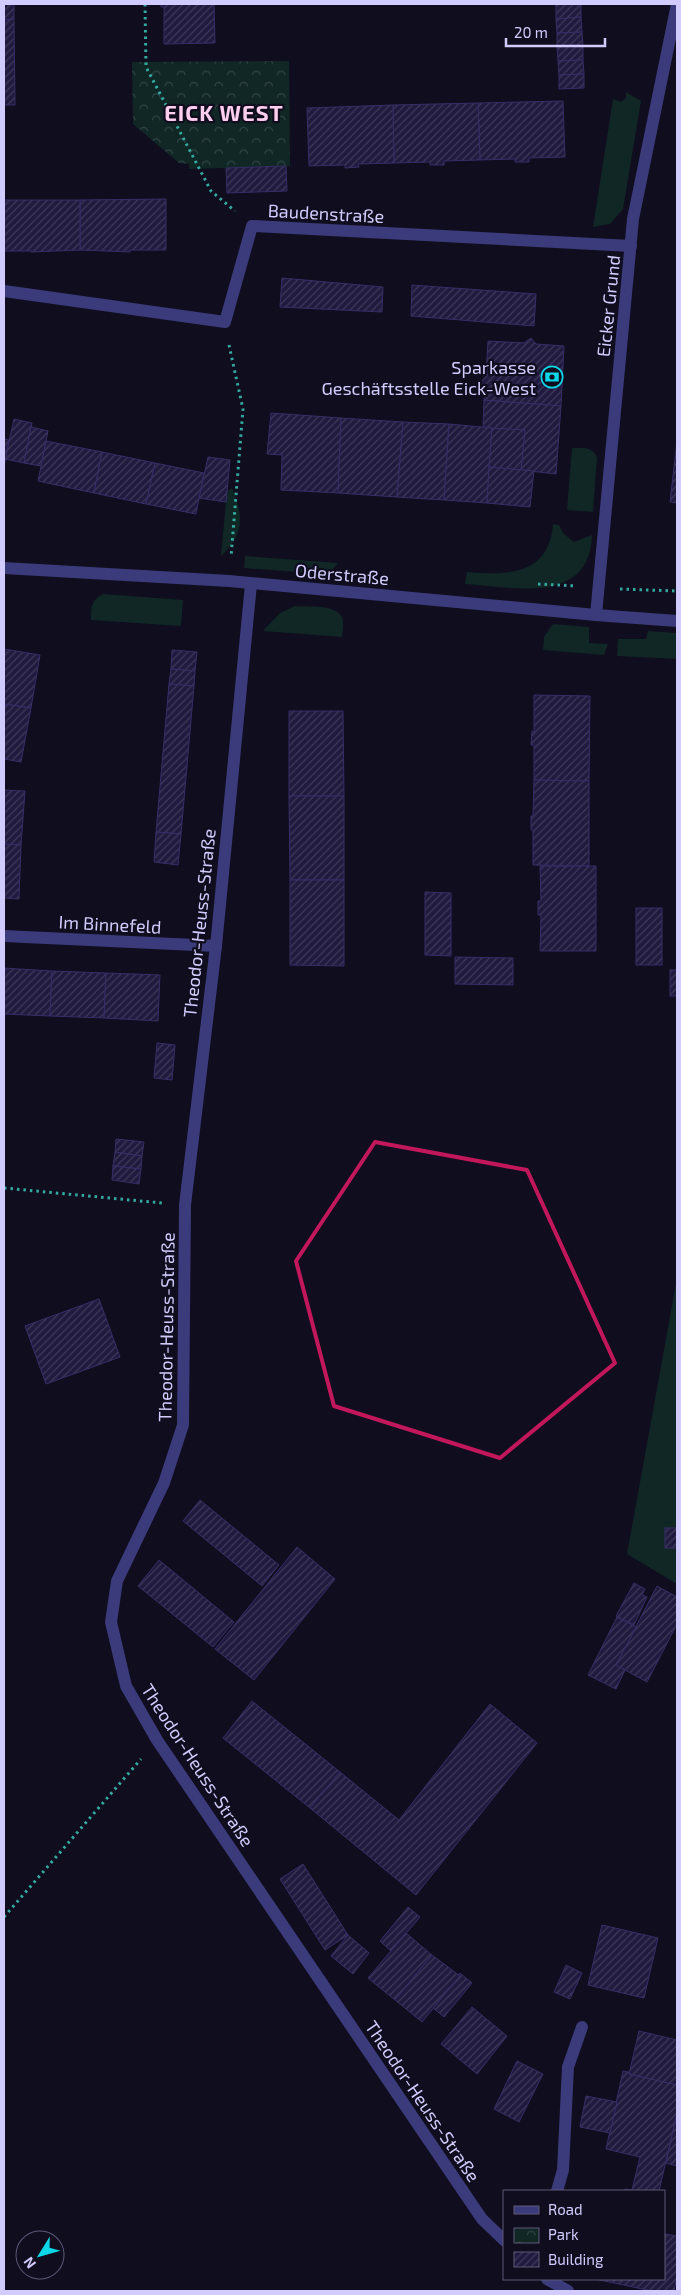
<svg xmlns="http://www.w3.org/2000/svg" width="681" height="2295" viewBox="0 0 681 2295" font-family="'Exo 2',sans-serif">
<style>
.green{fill:#102726}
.park{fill:url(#park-crowns)}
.building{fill:url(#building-hatch);stroke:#382d68}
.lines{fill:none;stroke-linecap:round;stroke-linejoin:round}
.path{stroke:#33aaa0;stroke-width:3;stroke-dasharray:2.5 4;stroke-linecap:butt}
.minor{stroke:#3b3a7a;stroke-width:12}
.marked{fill:none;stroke:#c2185b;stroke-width:4;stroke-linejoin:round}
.labels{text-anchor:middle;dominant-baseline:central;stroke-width:4.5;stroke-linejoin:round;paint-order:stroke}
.street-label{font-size:18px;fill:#d1ccfd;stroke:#0f0d1e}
.poi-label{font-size:18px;fill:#d1ccfd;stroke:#0f0d1e;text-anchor:end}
.district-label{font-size:22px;font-weight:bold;letter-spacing:1px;fill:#fdceed;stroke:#0f0d1e}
</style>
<defs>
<pattern id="park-crowns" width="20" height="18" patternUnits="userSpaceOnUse" patternTransform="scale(1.25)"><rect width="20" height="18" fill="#102726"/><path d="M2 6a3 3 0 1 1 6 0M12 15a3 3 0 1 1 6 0" fill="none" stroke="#324546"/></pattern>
<pattern id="building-hatch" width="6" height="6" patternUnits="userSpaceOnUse" patternTransform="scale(1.25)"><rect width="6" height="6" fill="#201a3e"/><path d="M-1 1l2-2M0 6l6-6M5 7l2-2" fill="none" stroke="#3f3a5b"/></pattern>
</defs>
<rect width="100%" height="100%" fill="#0f0d1e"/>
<!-- green -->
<g class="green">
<polygon points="626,92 641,101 623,209 610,224 593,227 613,99 621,102 626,98"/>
<path d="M572,448C583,448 593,446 597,458L593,512L567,510Z"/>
<path d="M232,488C244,517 244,534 221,556L227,491Z"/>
<path d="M553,524L559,525L563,533L574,542L592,535C590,606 512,587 465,584L467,572C507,575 549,576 553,524Z"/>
<polygon points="245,556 338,563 332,570 324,574 244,568"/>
<path d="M103,594L183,600L181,626L91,620C91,608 91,600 103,594Z"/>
<path d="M295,606C308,607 335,604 342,617C344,622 343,631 342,637L263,631L280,613Z"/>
<polygon points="553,624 589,627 589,643 608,644 604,655 543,650 544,637"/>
<polygon points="648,631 677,633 677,659 617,656 618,639 646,639"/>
<polygon points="677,1278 677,1584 627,1554"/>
</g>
<!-- park -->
<polygon class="park" points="289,61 290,166 189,169 189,164 179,163 133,124 132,62"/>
<!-- building -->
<g class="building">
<polygon points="4,4 14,4 14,19 4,20"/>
<polygon points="161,4 214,4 215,43 164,44 164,7 161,7"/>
<polygon points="556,4 581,4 581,17 556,19"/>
<polygon points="581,17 582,32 557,33 556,19"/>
<polygon points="14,19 15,105 4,105 4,20"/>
<polygon points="582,32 583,46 557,47 557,33"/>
<polygon points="583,46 583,60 558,61 557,47"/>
<polygon points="583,60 584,74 559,75 558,61"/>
<polygon points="584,74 584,88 559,89 559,75"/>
<polygon points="563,101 565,157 529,158 529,162 515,162 515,159 480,160 478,103"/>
<polygon points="478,103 480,160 444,161 444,165 430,165 430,162 394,163 393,105"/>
<polygon points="393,105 394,163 358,164 359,167 345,168 345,165 309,166 307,108"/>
<polygon points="286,166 287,191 227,193 226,168"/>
<polygon points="166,199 166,250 130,250 130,252 80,250 80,200"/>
<polygon points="4,200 80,200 80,250 31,252 31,251 4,251"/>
<polygon points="282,278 383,287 382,312 280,307"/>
<polygon points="412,285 536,294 534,326 411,316"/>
<polygon points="531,338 536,344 564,346 561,406 484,400 485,387 481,382 486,376 488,341 524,343"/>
<polygon points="484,400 561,406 556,474 521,470 525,430 483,428"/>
<polygon points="271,413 341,418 338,493 281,490 282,455 267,454"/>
<polygon points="341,418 403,422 397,497 338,493"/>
<polygon points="14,419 32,423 24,463 5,459"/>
<polygon points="403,422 449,424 444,500 397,497"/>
<polygon points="449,424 492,428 487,503 444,500"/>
<polygon points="31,427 48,431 41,466 24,463"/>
<polygon points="492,428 525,430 521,470 489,467"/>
<polygon points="4,439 9,440 4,467"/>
<polygon points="46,441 102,452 94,493 38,481"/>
<polygon points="677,441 677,503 670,502"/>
<polygon points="102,452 155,463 146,504 94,493"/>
<polygon points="208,457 230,460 226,502 199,498"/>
<polygon points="155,463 204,473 196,514 146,504"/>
<polygon points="489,467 534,471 530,507 487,503"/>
<polygon points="4,649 40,655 31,708 4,704"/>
<polygon points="172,650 197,652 195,671 171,669"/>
<polygon points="171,669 195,671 194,686 169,684"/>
<polygon points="169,684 194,686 181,834 156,832"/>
<polygon points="534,695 590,696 589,781 534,780 534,745 531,745 532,731 534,732"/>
<polygon points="4,704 31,708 21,762 4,759"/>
<polygon points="289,711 343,711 344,796 289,796"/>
<polygon points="534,780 589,781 589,866 533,865 533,830 531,830 531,816 533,816"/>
<polygon points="4,790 25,791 21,845 4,844"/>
<polygon points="289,796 344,796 344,880 290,880"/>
<polygon points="156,832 181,834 178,865 154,862"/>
<polygon points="4,844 21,845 19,899 4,898"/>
<polygon points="540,866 596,866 596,951 540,951 541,915 538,915 538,901 541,901"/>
<polygon points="290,880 344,880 344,966 290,965"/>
<polygon points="425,892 451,893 451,956 425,955"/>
<rect x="636" y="908" width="26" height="57"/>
<polygon points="455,957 513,958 513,985 455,984"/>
<polygon points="4,968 52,971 50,1016 4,1014"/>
<rect x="670" y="970" width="7" height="26"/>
<polygon points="52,971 106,973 104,1018 50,1016"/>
<polygon points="106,973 160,975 158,1021 104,1018"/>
<polygon points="157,1043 175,1045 172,1080 154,1078"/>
<polygon points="116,1139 144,1142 142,1156 115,1152"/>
<polygon points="115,1152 142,1156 141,1169 113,1166"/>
<polygon points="113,1166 141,1169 139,1184 112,1180"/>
<polygon points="99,1299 120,1357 46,1384 25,1326"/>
<polygon points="200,1500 279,1565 262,1586 183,1521"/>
<rect x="665" y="1528" width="12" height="20"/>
<polygon points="297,1547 335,1579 254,1680 215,1649"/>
<polygon points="159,1560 234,1622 213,1647 138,1586"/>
<polygon points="634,1583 645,1589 642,1595 647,1597 634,1625 616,1616"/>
<polygon points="657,1586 677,1597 677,1624 647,1682 616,1665"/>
<polygon points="617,1617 636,1627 616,1665 625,1670 616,1689 588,1675"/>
<polygon points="252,1701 340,1772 310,1808 223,1738"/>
<polygon points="490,1704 537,1743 416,1895 310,1808 340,1772 399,1820"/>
<polygon points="303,1864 348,1935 325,1950 280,1879"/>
<polygon points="408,1907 420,1917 391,1951 380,1941"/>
<polygon points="602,1925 658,1938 644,1998 588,1985"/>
<polygon points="406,1933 432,1955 395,2000 368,1978"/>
<polygon points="348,1935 369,1953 353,1974 331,1956"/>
<polygon points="432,1955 460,1976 422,2022 395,2000"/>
<polygon points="566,1965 582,1973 570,1999 554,1992"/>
<polygon points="460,1973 472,1983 444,2017 433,2008 460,1976 458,1975"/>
<polygon points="472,2007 507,2036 477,2074 441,2044"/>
<polygon points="639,2031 677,2040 677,2086 629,2074"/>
<polygon points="517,2061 543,2074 519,2122 494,2109"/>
<polygon points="623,2071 629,2072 629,2074 677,2085 677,2114 659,2191 624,2191 625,2189 632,2190 640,2157 606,2149"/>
<polygon points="586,2096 617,2102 610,2133 580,2127"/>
<polygon points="676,2117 677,2117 677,2166 666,2163"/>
<polygon points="665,2234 677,2236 677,2276 674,2291 652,2291 595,2279 665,2279"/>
</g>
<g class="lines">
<!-- path -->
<g class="path">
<polyline points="145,4 146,67 211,191 235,211"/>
<polyline points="229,345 243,409 231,557"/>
<polyline points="538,584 577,586"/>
<polyline points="620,589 677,591"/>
<polyline points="4,1188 162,1203"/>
<polyline points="4,1917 141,1759"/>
</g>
<!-- minor -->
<g class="minor">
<polyline points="4,291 225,322 252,226 631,246"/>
<polyline points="4,568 229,581 596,615 677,621"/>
<polyline points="251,584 216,946 185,1205 183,1425 164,1483 117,1581 111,1622 126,1686 157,1740 482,2219 505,2241"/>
<polyline points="596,615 633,219 677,4"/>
<polyline points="4,936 216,946"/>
<polyline points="557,2191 563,2170 568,2067 582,2027"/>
<polyline points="547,2279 568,2291"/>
</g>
</g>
<!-- marked area -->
<path class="marked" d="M375,1142L527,1170L615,1363L500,1458L334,1406L296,1261Z"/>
<!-- icons -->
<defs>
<g id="bank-ring" transform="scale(1.125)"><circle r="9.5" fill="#0f0d1e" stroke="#0bd7e9" stroke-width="1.5"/><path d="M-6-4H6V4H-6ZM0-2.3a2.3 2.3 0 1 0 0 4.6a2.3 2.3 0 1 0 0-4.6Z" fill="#0bd7e9"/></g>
</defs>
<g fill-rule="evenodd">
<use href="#bank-ring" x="552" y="377"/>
</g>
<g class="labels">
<!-- street labels -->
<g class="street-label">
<text transform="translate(326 213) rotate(3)">Baudenstraße</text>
<text transform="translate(608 306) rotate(-84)">Eicker Grund</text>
<text transform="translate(342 574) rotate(5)">Oderstraße</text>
<text transform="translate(199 923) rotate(-84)">Theodor-Heuss-Straße</text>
<text transform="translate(110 924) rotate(3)">Im Binnefeld</text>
<text transform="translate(166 1327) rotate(-89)">Theodor-Heuss-Straße</text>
<text transform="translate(198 1765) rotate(57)">Theodor-Heuss-Straße</text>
<text transform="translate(423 2101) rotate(56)">Theodor-Heuss-Straße</text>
</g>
<!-- poi labels -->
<g class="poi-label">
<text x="536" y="367">Sparkasse<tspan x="536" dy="21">Geschäftsstelle Eick-West</tspan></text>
</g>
<!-- district labels -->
<g class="district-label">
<text x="224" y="112">EICK WEST</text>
</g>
</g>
<!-- border -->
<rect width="681" height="2295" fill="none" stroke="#d1ccfd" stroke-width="10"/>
<!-- legend -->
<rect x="503" y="2190" width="162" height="90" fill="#0f0d1e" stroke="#5d5977"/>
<rect x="514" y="2206" width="25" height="8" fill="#3b3a7a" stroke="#5d5977"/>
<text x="548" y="2215" font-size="15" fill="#d1ccfd">Road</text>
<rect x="514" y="2228" width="25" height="15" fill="url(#park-crowns)" stroke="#5d5977"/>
<text x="548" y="2240" font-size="15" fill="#d1ccfd">Park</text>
<rect x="514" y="2252" width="25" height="15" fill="url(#building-hatch)" stroke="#5d5977"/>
<text x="548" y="2265" font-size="15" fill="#d1ccfd">Building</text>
<!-- north arrow -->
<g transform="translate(40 2255) rotate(233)"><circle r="24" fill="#0f0d1e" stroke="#5d5977"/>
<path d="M0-4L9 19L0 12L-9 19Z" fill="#0bd7e9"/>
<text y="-8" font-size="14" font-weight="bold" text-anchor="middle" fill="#d1ccfd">N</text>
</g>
<!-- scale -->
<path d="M506 38v8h99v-8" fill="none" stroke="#d1ccfd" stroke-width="2.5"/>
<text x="514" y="38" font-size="15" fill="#d1ccfd" stroke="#0f0d1e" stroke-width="4" paint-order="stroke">20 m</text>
</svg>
